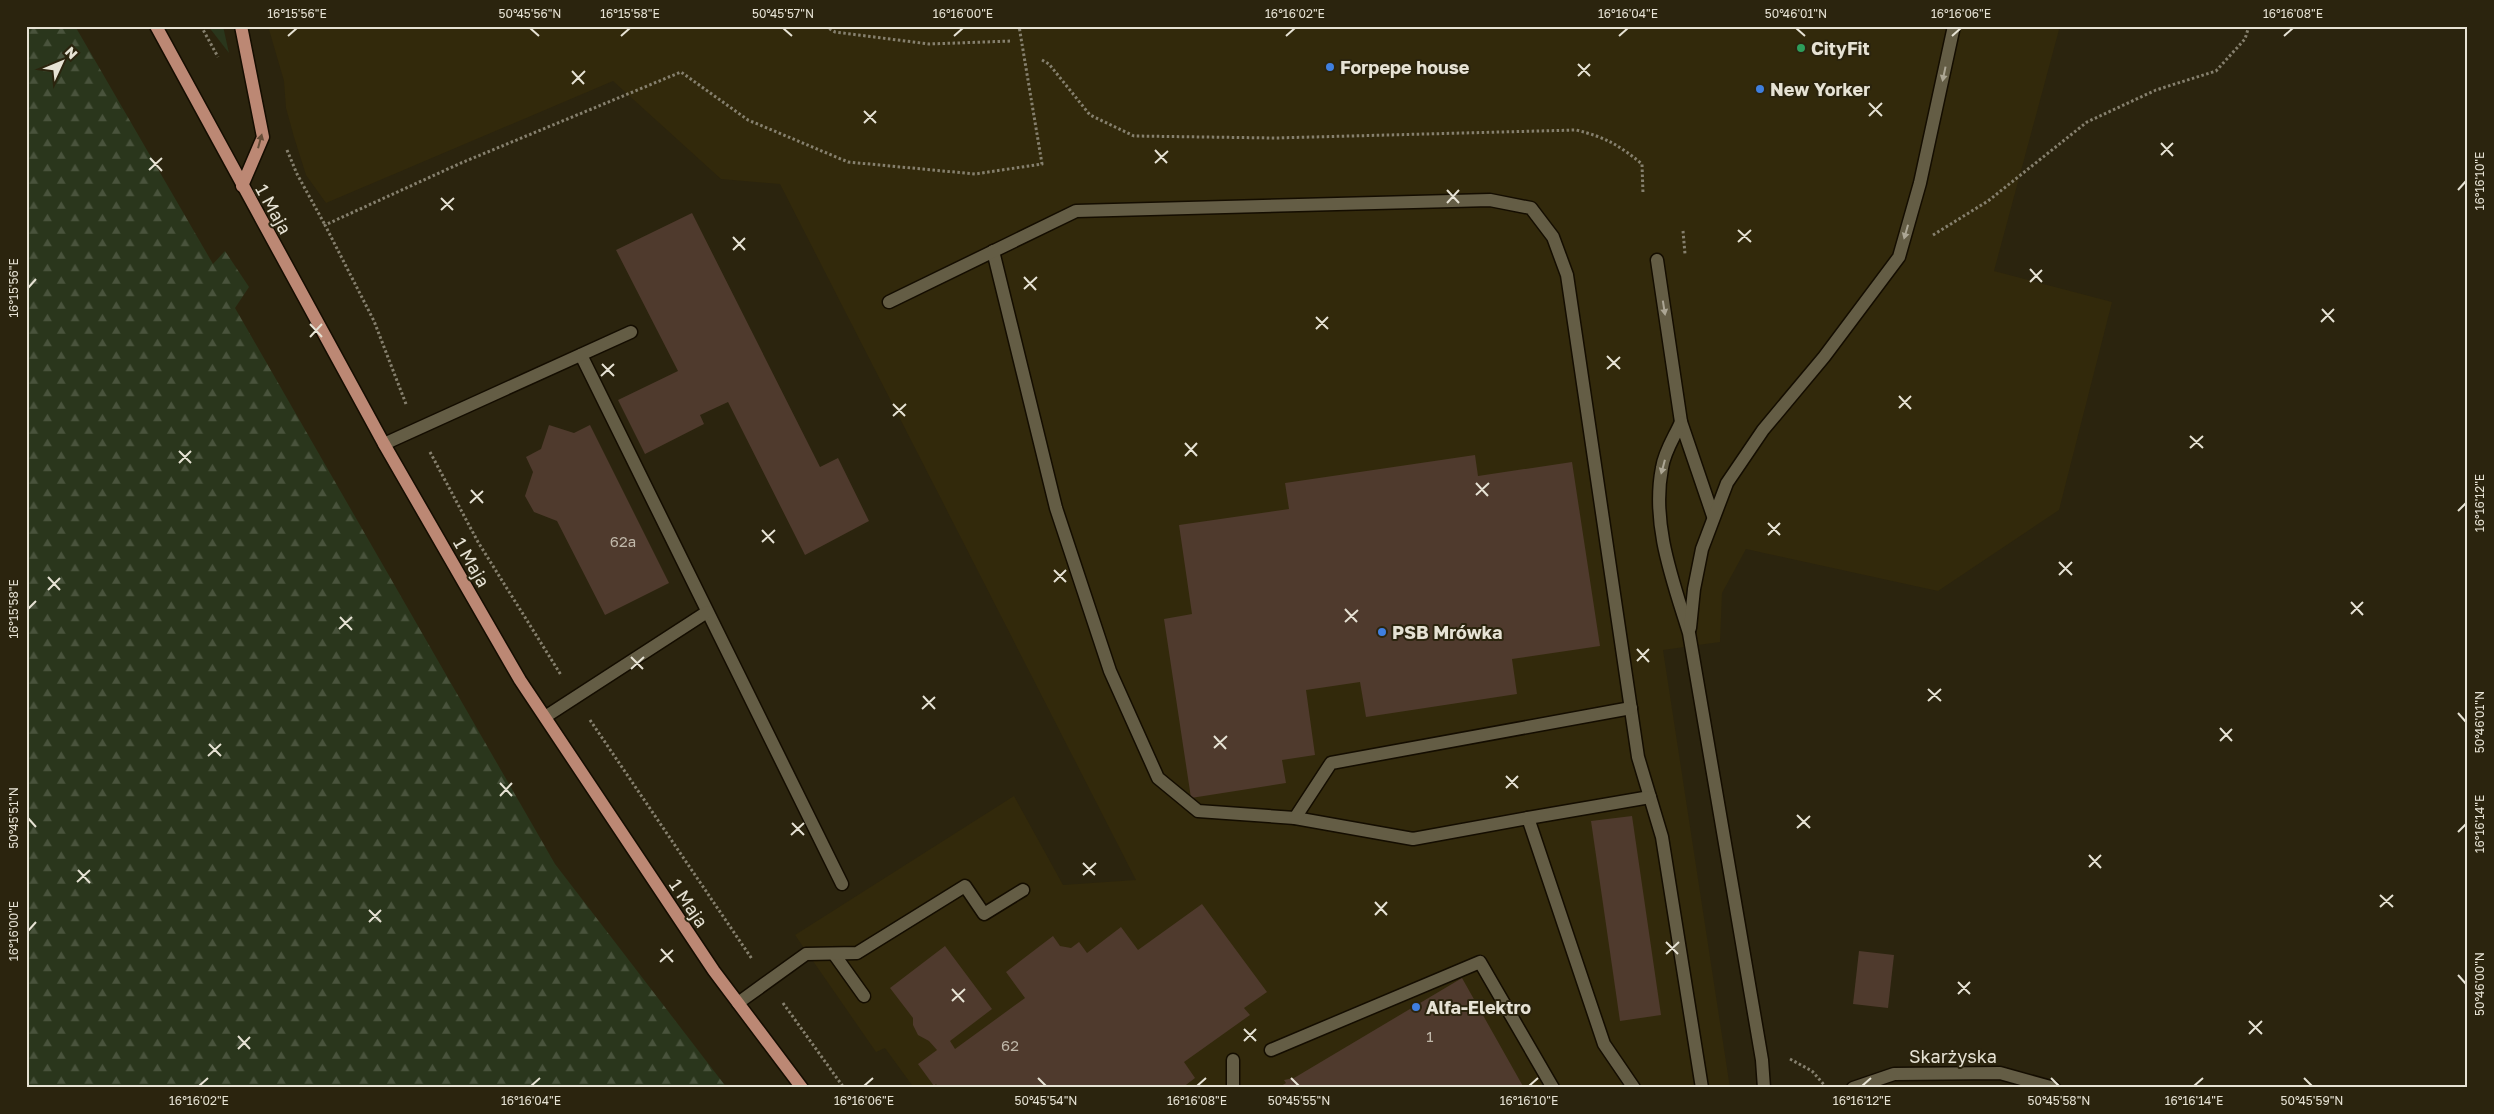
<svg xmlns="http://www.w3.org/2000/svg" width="2494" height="1114" viewBox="0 0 2494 1114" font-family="'Golos Text',sans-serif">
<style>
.built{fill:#32290b}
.green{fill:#2a361c}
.forest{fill:url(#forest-firs)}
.building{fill:#4f3a2d}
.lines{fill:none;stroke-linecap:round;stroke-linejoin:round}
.lane-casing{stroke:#140d00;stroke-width:15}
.street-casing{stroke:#140d00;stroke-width:15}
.primary-casing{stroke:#140d00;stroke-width:15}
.path{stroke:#86806e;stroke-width:3;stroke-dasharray:2.5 2.5;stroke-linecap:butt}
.lane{stroke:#645d45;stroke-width:12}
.street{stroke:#645d45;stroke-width:12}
.primary{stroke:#bc8874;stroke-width:12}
.oneway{fill:#aca694}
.oneway2{fill:#654c37}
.ticks{fill:none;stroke:#e6e2d4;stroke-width:2}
.leisure-dot{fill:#2e9e5b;stroke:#2b240e;stroke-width:2}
.shop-dot{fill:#3f7fe0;stroke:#2b240e;stroke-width:2}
.labels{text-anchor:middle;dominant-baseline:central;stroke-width:4;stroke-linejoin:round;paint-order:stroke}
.number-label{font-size:15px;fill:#c0b8aa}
.poi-label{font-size:18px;font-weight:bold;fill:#e6e2d4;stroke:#2b240e;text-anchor:start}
.street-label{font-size:18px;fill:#e6e2d4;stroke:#2b240e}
.neatline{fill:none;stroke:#e6e2d4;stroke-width:2}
.ticks-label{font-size:12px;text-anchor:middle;fill:#e6e2d4}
</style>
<defs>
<pattern id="forest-firs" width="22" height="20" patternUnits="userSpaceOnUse" patternTransform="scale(1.25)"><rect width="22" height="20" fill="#2a361c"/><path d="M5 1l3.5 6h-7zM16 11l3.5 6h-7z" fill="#49533c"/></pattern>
</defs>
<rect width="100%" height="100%" fill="#2b240e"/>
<!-- built -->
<polygon class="built" points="268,26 2060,26 1994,271 2112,302 2059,510 1938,591 1746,549 1722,593 1720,642 1663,650 1730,1088 914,1088 885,1048 876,1052 795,935 1014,796 1063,885 1136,880 780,184 721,179 613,81 326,203 306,175 294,137 286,108 284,81"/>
<!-- green -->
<polygon class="green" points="208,26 223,26 229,53"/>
<!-- forest -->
<polygon class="forest" points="26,26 75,26 213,264 225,251 249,287 235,308 555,864 727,1088 26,1088"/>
<!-- building -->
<g class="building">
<polygon points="692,213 820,467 838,458 869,521 805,555 728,402 700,415 704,424 645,454 618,400 678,371 616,250"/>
<polygon points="549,425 574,433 590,425 669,583 605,615 557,521 534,512 525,496 533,472 526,457 541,449"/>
<polygon points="1475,455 1478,476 1572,462 1600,646 1512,659 1517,694 1366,717 1360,682 1306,690 1315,755 1282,760 1286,783 1191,798 1164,619 1192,614 1179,525 1289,509 1285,483"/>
<polygon points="1632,816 1661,1015 1620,1021 1591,821"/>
<polygon points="1202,904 1267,992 1244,1008 1250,1015 1184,1062 1195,1078 1182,1088 939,1088 936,1084 934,1086 918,1064 937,1050 929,1041 918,1035 913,1025 913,1018 890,988 945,946 992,1009 950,1041 955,1049 1025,998 1006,972 1053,936 1060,946 1071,948 1079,942 1087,953 1121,927 1138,950"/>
<polygon points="1859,951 1894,955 1888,1008 1853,1004"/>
<polygon points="1462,978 1524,1088 1278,1088 1286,1083 1284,1080 1294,1078"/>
</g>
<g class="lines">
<!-- lane casing -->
<g class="lane-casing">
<g id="lane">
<polyline points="993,251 1056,508 1110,671 1158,778 1198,811 1295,818 1413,839 1528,818 1604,1044 1634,1088"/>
<polyline points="1657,260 1681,422 1713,516"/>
<polyline points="889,302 1076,211 1490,200 1531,208 1553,237 1567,275 1638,757 1662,837 1702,1088"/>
<polyline points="581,355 842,884"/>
<path d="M1681,422C1675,436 1664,452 1662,468C1651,524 1673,581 1689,633L1762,1060L1764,1088"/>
<polyline points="384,444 631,332"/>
<polyline points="1690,628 1694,589 1702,549 1727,483 1763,430 1824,357 1899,257 1920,183 1954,26"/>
<polyline points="545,717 707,612"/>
<polyline points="1295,818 1331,763 1631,708"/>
<polyline points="1528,818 1650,797"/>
<polyline points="834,954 864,996"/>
<polyline points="738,1003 806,954 857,953 965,886 984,914 1023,890"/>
<polyline points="1271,1050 1480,962 1553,1088"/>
<polyline points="1233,1060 1233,1088"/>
</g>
</g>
<!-- street casing -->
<g class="street-casing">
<polyline id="street" points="1853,1088 1894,1074 2000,1073 2054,1088"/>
</g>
<!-- primary casing -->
<g class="primary-casing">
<g id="primary">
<polyline points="156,26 384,444 520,680 714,971 802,1088"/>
<polyline points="241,26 263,137 242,186"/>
</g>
</g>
<!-- path -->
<g class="path">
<polyline points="201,26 218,57"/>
<polyline points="825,26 835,32 929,44 1012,41"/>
<path d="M1042,60L1049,64L1090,115L1134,136L1275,138L1576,130C1605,137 1619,145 1642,164L1643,194"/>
<polyline points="287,150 297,174 325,225"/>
<polyline points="1683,231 1685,254"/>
<polyline points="1933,235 1988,201 2087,122 2156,90 2216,71 2245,39 2249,26"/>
<polyline points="406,404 374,321 325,225 461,163 681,72 748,120 848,162 975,174 1042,164 1019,26"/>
<polyline points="430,452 478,542 561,675"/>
<polyline points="590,720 752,959"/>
<polyline points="783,1003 844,1088"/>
<polyline points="1790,1059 1812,1071 1826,1087"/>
</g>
<!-- lane -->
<use href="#lane" class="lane"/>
<!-- street -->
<use href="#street" class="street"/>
<!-- primary -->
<use href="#primary" class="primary"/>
</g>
<!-- one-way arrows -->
<defs><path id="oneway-solid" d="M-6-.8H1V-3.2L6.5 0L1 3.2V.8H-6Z" transform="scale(1.25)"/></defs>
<g class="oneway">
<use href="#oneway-solid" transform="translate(1944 74) rotate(102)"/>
<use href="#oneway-solid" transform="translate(1906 232) rotate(106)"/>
<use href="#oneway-solid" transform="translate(1664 308) rotate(81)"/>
<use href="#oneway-solid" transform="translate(1663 467) rotate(105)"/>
</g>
<use class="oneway2" href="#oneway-solid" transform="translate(260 141) rotate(-75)"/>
<!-- ticks -->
<path class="ticks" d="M530,28L539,36M783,28L792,36M1796,28L1805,36M288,36L297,28M621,36L630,28M954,36L963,28M1286,36L1295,28M1619,36L1628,28M1952,36L1961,28M2284,36L2293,28M1578,64L1590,76M572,71L584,84M1578,76L1590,64M572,84L585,71M1869,103L1882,116M864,111L876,123M1869,116L1882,103M864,123L876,111M2161,143L2173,156M1155,150L1167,163M2161,155L2173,143M150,158L162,171M1155,163L1168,151M149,170L162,158M1447,190L1459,203M2458,190L2466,181M441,198L453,210M1447,203L1459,190M441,210L454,198M1738,230L1751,242M733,237L745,250M1738,242L1751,230M733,250L745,238M2030,269L2042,282M1024,277L1036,290M2030,282L2042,270M28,288L36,279M1024,289L1037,277M2322,309L2334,322M1316,317L1328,329M2321,322L2334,309M310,324L322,337M1316,329L1328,317M310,337L322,324M1607,356L1620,369M602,364L614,376M1607,369L1620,357M601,376L614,364M1899,396L1911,409M893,404L905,416M1899,408L1911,396M893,416L906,404M2190,436L2203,448M1185,443L1197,456M2190,448L2203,436M179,451L191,463M1185,456L1197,443M179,463L191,451M1476,483L1488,496M471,490L483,503M1476,495L1489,483M470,503L483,491M2458,511L2466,503M1768,523L1780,535M762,530L774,543M1768,535L1780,523M762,542L775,530M2059,562L2072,575M1054,570L1066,582M2059,575L2072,562M48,577L60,590M1054,582L1066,570M48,590L60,578M2351,602L2363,615M28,609L36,601M1345,609L1357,622M2351,614L2363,602M340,617L352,630M1345,622L1358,610M339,629L352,617M1637,649L1649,662M631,657L643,669M1637,661L1649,649M631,669L644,657M1928,689L1941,701M923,696L935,709M1928,701L1941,689M922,709L935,697M2458,713L2466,722M2220,728L2232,741M1214,736L1226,749M2220,741L2232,729M209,744L221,756M1214,748L1227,736M208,756L221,744M1506,776L1518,788M500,783L512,796M1506,788L1518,776M500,796L512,783M1797,815L1810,828M28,818L36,827M792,823L804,835M1797,828L1810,816M2458,832L2466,824M791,835L804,823M2089,855L2101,868M1083,863L1095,875M2089,867L2101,855M78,870L90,883M1083,875L1096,863M77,882L90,870M2380,895L2393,907M1375,902L1387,915M2380,907L2393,895M369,910L381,922M1375,915L1387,902M369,922L381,910M28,931L36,922M1666,942L1678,954M661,949L673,962M1666,954L1679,942M660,962L673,950M2458,975L2466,984M1958,982L1970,994M952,989L964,1002M1958,994L1970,982M952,1001L965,989M2249,1021L2262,1034M1244,1029L1256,1041M2249,1034L2262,1021M238,1036L250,1049M1244,1041L1256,1029M238,1049L250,1037M1038,1078L1046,1086M1291,1078L1299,1086M2051,1078L2059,1086M2304,1078L2312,1086M199,1086L208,1078M531,1086L540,1078M864,1086L873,1078M1197,1086L1206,1078M1529,1086L1538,1078M1862,1086L1871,1078M2194,1086L2203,1078"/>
<!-- markers -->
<circle class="leisure-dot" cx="1801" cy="48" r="5"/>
<g class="shop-dot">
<circle cx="1330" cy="67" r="5"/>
<circle cx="1760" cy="89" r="5"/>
<circle cx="1382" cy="632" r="5"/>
<circle cx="1416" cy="1007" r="5"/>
</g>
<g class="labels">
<!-- number labels -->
<g class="number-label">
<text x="623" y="541">62a</text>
<text x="1430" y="1036">1</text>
<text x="1010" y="1045">62</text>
</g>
<!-- poi labels -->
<g class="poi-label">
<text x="1811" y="48">CityFit</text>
<text x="1340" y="67">Forpepe house</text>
<text x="1770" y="89">New Yorker</text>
<text x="1392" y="632">PSB Mrówka</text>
<text x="1426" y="1007">Alfa-Elektro</text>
</g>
<!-- street labels -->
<g class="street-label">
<text transform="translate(274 209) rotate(61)">1 Maja</text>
<text transform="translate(472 562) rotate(60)">1 Maja</text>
<text transform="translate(689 903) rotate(56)">1 Maja</text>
<text x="1953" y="1056">Skarżyska</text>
</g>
</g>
<!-- border -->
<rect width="2494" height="1114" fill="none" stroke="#2b240e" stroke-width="55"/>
<!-- north arrow -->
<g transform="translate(62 62) rotate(46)" stroke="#2b240e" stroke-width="4" paint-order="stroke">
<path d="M0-4L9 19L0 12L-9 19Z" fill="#e6e2d4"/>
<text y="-8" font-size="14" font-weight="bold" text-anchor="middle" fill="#e6e2d4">N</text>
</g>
<rect x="28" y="28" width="2438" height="1058" class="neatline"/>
<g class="ticks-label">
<text x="297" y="18">16°15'56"E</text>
<text x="530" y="18">50°45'56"N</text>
<text x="630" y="18">16°15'58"E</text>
<text x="783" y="18">50°45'57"N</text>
<text x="963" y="18">16°16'00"E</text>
<text x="1295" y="18">16°16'02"E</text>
<text x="1628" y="18">16°16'04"E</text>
<text x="1796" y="18">50°46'01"N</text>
<text x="1961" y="18">16°16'06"E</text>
<text x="2293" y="18">16°16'08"E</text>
<text transform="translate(2480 181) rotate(-90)" y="4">16°16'10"E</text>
<text transform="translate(14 288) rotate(-90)" y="4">16°15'56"E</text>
<text transform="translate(2480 503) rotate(-90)" y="4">16°16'12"E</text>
<text transform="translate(14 609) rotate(-90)" y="4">16°15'58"E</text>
<text transform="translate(2480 722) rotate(-90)" y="4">50°46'01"N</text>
<text transform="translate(14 818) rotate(-90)" y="4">50°45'51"N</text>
<text transform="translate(2480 824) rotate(-90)" y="4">16°16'14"E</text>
<text transform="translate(14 931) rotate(-90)" y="4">16°16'00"E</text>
<text transform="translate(2480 984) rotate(-90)" y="4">50°46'00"N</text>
<text x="199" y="1105">16°16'02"E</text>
<text x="531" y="1105">16°16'04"E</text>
<text x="864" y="1105">16°16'06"E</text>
<text x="1046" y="1105">50°45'54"N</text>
<text x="1197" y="1105">16°16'08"E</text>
<text x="1299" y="1105">50°45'55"N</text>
<text x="1529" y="1105">16°16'10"E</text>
<text x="1862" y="1105">16°16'12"E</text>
<text x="2059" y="1105">50°45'58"N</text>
<text x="2194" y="1105">16°16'14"E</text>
<text x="2312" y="1105">50°45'59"N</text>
</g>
</svg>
